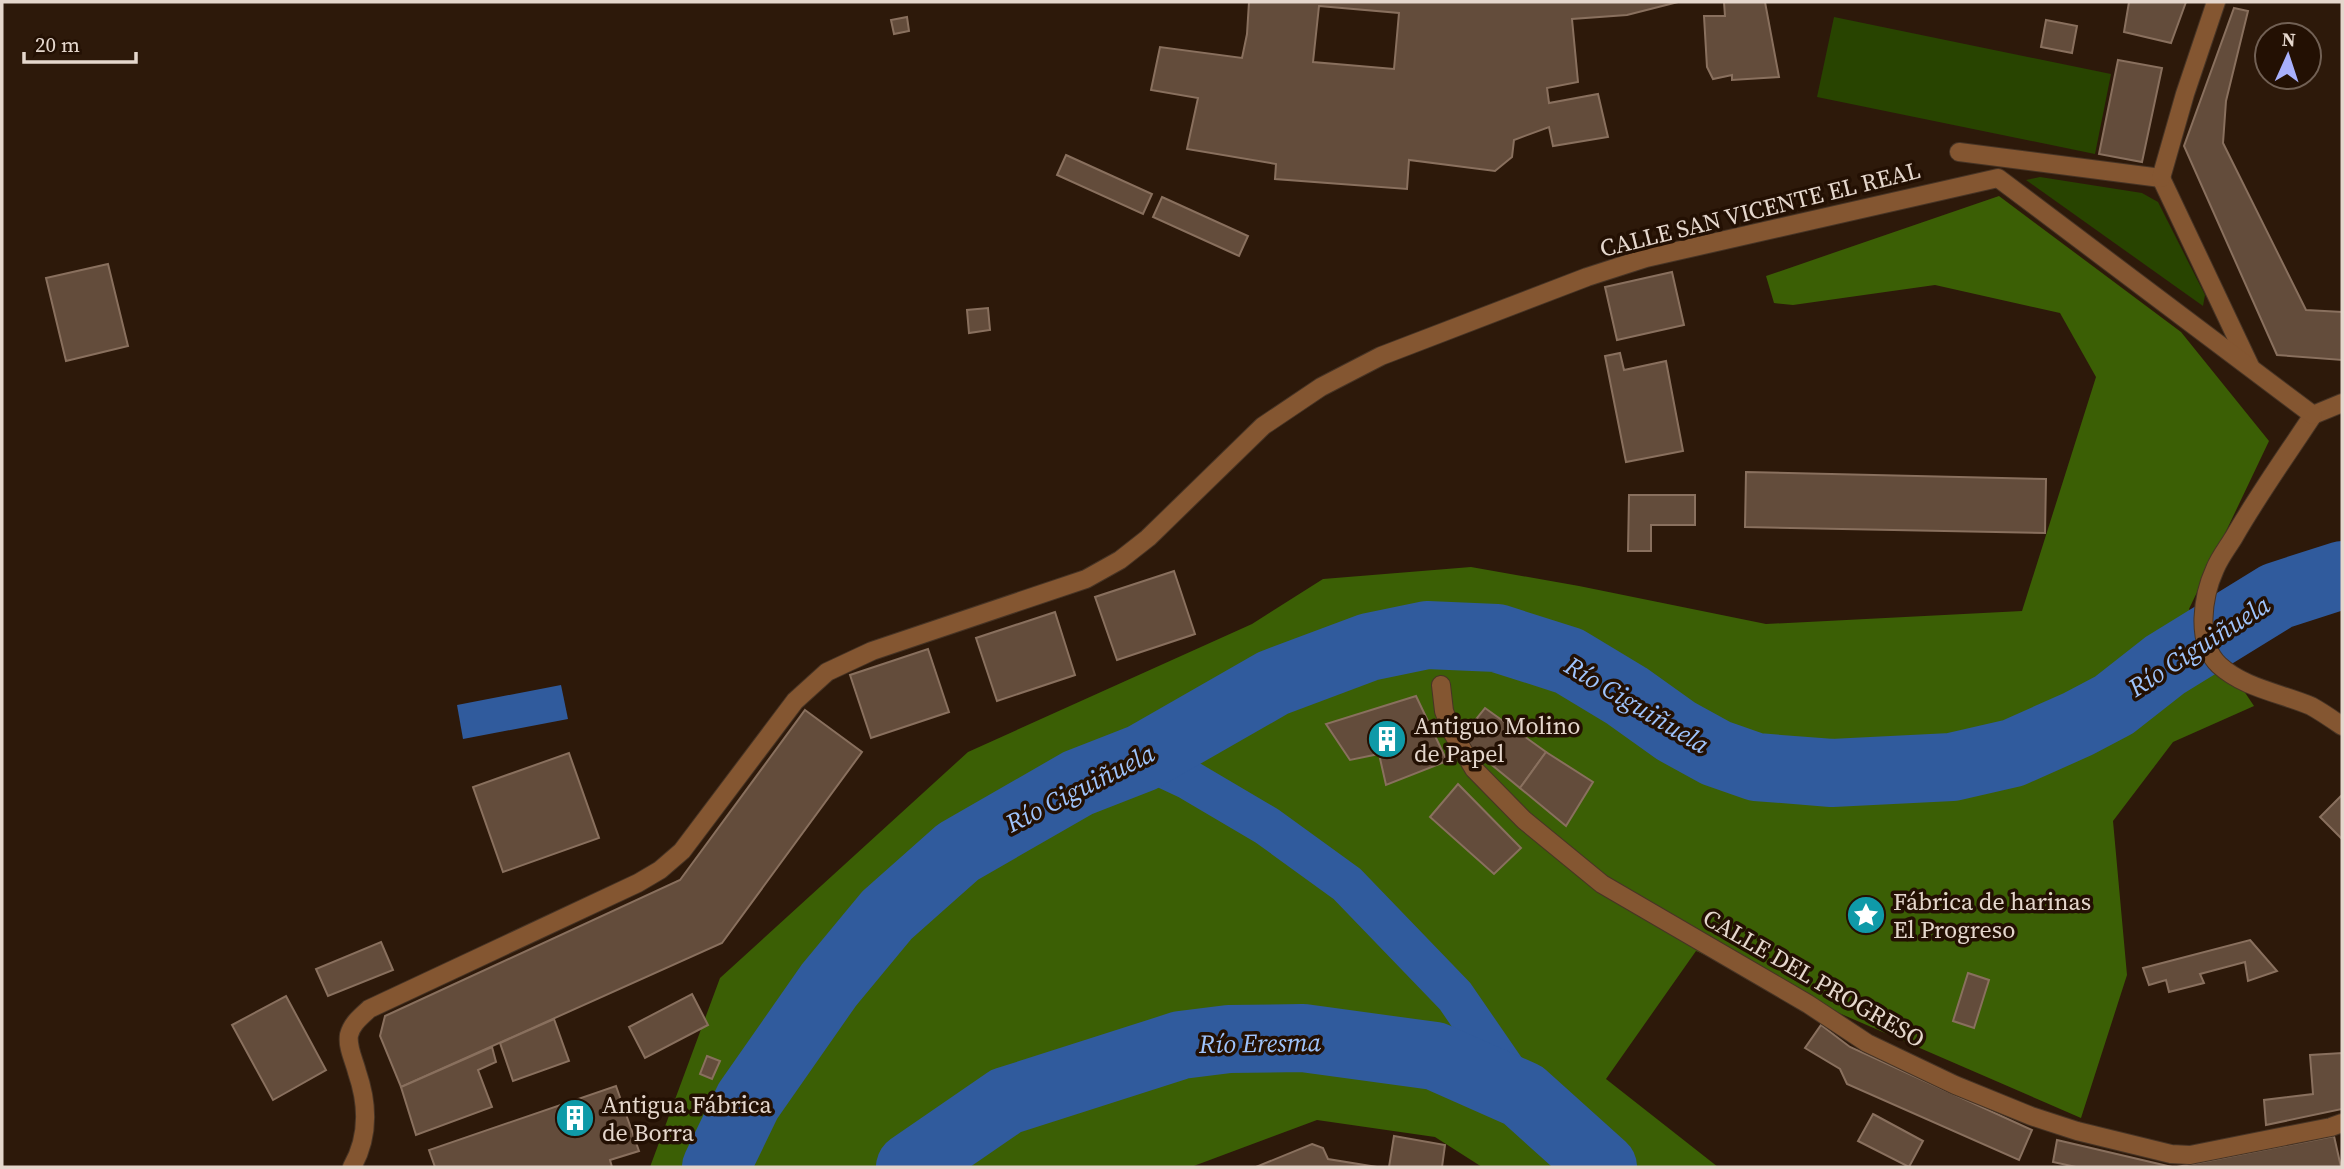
<svg xmlns="http://www.w3.org/2000/svg" width="2344" height="1169" viewBox="0 0 2344 1169" font-family="'Source Serif 4',serif">
<style>
.green{fill:#284400}
.forest{fill:#3b5f05}
.water{fill:#305b9d}
.lines{fill:none;stroke-linecap:round;stroke-linejoin:round}
.canal{stroke:#305b9d;stroke-width:40}
.river{stroke:#305b9d;stroke-width:68}
.building{fill:#634c3b;stroke:#89705e;stroke-width:2;fill-rule:evenodd}
.minor-casing{stroke:#473425;stroke-width:20}
.minor{stroke:#845631;stroke-width:18}
.labels{text-anchor:middle;dominant-baseline:central;stroke-width:7;stroke-linejoin:round;paint-order:stroke}
.street-label{font-size:24px;fill:#e5d7cd;stroke:#231003}
.poi-label{font-size:24px;fill:#e5d7cd;stroke:#231003;text-anchor:start}
.water-label{font-size:26px;font-style:italic;fill:#9fc4fc;stroke:#231003}
</style>
<rect width="100%" height="100%" fill="#2d190a"/>
<!-- green -->
<g class="green">
<polygon points="1834,17 2111,74 2095,154 1817,97"/>
<polygon points="2040,177 2142,193 2158,202 2205,295 2203,306 2026,180"/>
</g>
<!-- forest -->
<polygon class="forest" points="1999,196 2181,332 2269,441 2189,609 2254,706 2173,742 2113,821 2127,975 2081,1118 1696,951 1606,1079 1718,1167 1482,1167 1435,1137 1317,1120 1191,1167 650,1167 720,978 968,752 1252,624 1323,579 1471,567 1579,586 1766,624 2022,611 2096,377 2060,313 1935,285 1793,305 1774,303 1766,276"/>
<!-- water -->
<polygon class="water" points="561,685 568,719 463,739 457,705"/>
<g class="lines">
<!-- canal -->
<polyline class="canal" points="1142,758 1189,780 1267,826 1347,884 1455,996 1523,1095"/>
<!-- river -->
<g class="river">
<polyline points="716,1167 748,1101 829,985 887,915 958,852 1078,783 1142,758 1273,683 1369,647 1427,635 1497,638 1569,661 1627,696 1676,731 1716,753 1756,767 1832,773 1952,767 2013,753 2078,724 2114,705 2165,665 2277,596 2342,575"/>
<polyline points="910,1167 1006,1101 1181,1045 1229,1039 1303,1038 1435,1056 1523,1095 1603,1167"/>
</g>
</g>
<!-- building -->
<g class="building">
<path d="M1249,2H1678L1627,15L1572,19L1578,82L1547,88L1549,103L1598,94L1608,137L1553,146L1549,127L1514,140L1512,157L1495,171L1409,160L1407,189L1275,179L1276,164L1187,149L1198,98L1151,90L1160,47L1242,58L1247,34ZM1319,6L1399,13L1394,69L1313,62Z"/>
<polygon points="1724,2 1765,2 1779,77 1732,80 1732,75 1713,79 1707,67 1704,16 1725,16"/>
<polygon points="2129,2 2186,2 2171,43 2124,32"/>
<polygon points="2234,8 2248,11 2226,101 2223,143 2306,310 2342,312 2342,360 2277,355 2184,146"/>
<polygon points="907,17 909,31 894,34 891,20"/>
<polygon points="2046,20 2077,26 2072,53 2041,47"/>
<polygon points="2118,60 2162,68 2142,162 2099,154"/>
<polygon points="1066,155 1152,194 1143,214 1057,175"/>
<polygon points="1162,197 1248,236 1239,256 1153,217"/>
<polygon points="108,264 128,346 66,361 46,278"/>
<polygon points="1672,272 1684,325 1617,340 1605,287"/>
<polygon points="988,308 990,330 969,333 967,310"/>
<polygon points="1620,353 1624,370 1666,361 1683,451 1626,462 1605,356"/>
<polygon points="1746,472 2046,479 2045,533 1745,527"/>
<polygon points="1629,495 1695,495 1695,525 1651,525 1651,551 1628,551"/>
<polygon points="1174,571 1195,634 1117,660 1095,597"/>
<polygon points="1055,612 1075,675 997,701 976,638"/>
<polygon points="928,649 949,712 871,738 850,675"/>
<polygon points="1416,696 1447,761 1386,785 1379,754 1350,760 1326,724"/>
<polygon points="1485,708 1546,752 1520,788 1460,739"/>
<polygon points="805,710 862,752 722,943 401,1087 380,1036 385,1016 680,880"/>
<polygon points="1546,752 1593,782 1566,826 1520,788"/>
<polygon points="569,753 599,838 503,872 473,787"/>
<polygon points="1458,784 1521,848 1494,874 1430,817"/>
<polygon points="2342,795 2342,839 2320,817"/>
<polygon points="2250,940 2277,971 2248,981 2245,962 2200,974 2204,983 2169,992 2166,980 2149,985 2143,968"/>
<polygon points="381,942 393,970 328,996 316,969"/>
<polygon points="1968,973 1989,980 1974,1028 1953,1021"/>
<polygon points="692,994 708,1025 645,1058 629,1027"/>
<polygon points="286,996 326,1070 273,1100 232,1025"/>
<polygon points="554,1019 569,1061 513,1081 500,1043"/>
<polygon points="1821,1025 1850,1047 2032,1130 2019,1160 1847,1084 1840,1069 1805,1048"/>
<polygon points="492,1047 496,1062 478,1070 492,1107 416,1135 401,1087"/>
<polygon points="2342,1053 2342,1109 2266,1125 2264,1100 2313,1094 2310,1055"/>
<polygon points="707,1056 720,1061 712,1079 700,1074"/>
<polygon points="616,1086 639,1151 610,1160 612,1167 435,1167 429,1150"/>
<polygon points="1873,1114 1923,1141 1909,1167 1858,1141"/>
<polygon points="1394,1136 1445,1145 1442,1167 1389,1167"/>
<polygon points="2334,1136 2341,1167 2177,1167"/>
<polygon points="2057,1140 2172,1167 2076,1167 2053,1162"/>
<polygon points="1312,1144 1323,1148 1328,1159 1377,1167 1256,1167"/>
</g>
<g class="lines">
<!-- minor casing -->
<g class="minor-casing">
<g id="minor">
<polyline points="1959,152 2161,178"/>
<polyline points="2161,178 2250,366"/>
<polyline points="2161,178 2185,94 2216,2"/>
<path d="M2313,415C2286,456 2258,495 2234,537C2228,547 2220,557 2215,569C2203,595 2195,642 2219,665C2244,688 2280,693 2311,706C2322,712 2332,719 2342,726"/>
<polyline points="2313,415 2342,403"/>
<polyline points="1441,685 1444,711 1452,732 1474,769 1524,820 1602,884 1808,1004 1867,1043 1955,1085 2031,1116 2077,1131 2171,1154 2190,1155 2331,1127 2342,1123"/>
<path d="M352,1167C369,1137 368,1104 357,1072C354,1060 347,1047 349,1035C352,1023 361,1017 369,1009L638,883L660,870L682,851L795,701L827,672L872,651L1086,579L1120,560L1148,538L1263,426L1321,387L1381,356L1587,277L1646,258L1998,178L2313,415"/>
</g>
</g>
<!-- minor -->
<use href="#minor" class="minor"/>
</g>
<!-- icons -->
<defs>
<g id="building-disc" transform="scale(2.0125)"><circle r="9.5" fill="#0f9aa8" stroke="#231003"/><path d="M-4-6H4V6H1V3H-1V6H-4ZM-2.5-4.3h1.7v1.8h-1.7ZM.8-4.3h1.7v1.8H.8ZM-2.5-1h1.7V.8h-1.7ZM.8-1h1.7V.8H.8Z" fill="#fff"/></g>
<g id="sight-disc" transform="scale(2.0125)"><circle r="9.5" fill="#0f9aa8" stroke="#231003"/><path d="M0-6L1.8-2.2L6-1.7L2.9 1.2L3.7 5.4L0 3.3L-3.7 5.4L-2.9 1.2L-6-1.7L-1.8-2.2Z" fill="#fff"/></g>
</defs>
<g fill-rule="evenodd">
<use href="#building-disc" x="1387" y="739"/>
<use href="#sight-disc" x="1866" y="915"/>
<use href="#building-disc" x="575" y="1118"/>
</g>
<g class="labels">
<!-- street labels -->
<g class="street-label">
<text transform="translate(1760 209) rotate(-14)">CALLE SAN VICENTE EL REAL</text>
<text transform="translate(1814 978) rotate(30)">CALLE DEL PROGRESO</text>
</g>
<!-- poi labels -->
<g class="poi-label">
<text x="1414" y="725">Antiguo Molino<tspan x="1414" dy="28">de Papel</tspan></text>
<text x="1893" y="901">Fábrica de harinas<tspan x="1893" dy="28">El Progreso</tspan></text>
<text x="602" y="1104">Antigua Fábrica<tspan x="602" dy="28">de Borra</tspan></text>
</g>
<!-- water labels -->
<g class="water-label">
<text transform="translate(2199 646) rotate(-33)">Río Ciguiñuela</text>
<text transform="translate(1637 705) rotate(31)">Río Ciguiñuela</text>
<text transform="translate(1080 788) rotate(-27)">Río Ciguiñuela</text>
<text transform="translate(1260 1043) rotate(-1)">Río Eresma</text>
</g>
</g>
<!-- border -->
<rect width="2344" height="1169" fill="none" stroke="#e5d7cd" stroke-width="7"/>
<!-- north arrow -->
<g transform="translate(2288 56) rotate(3)"><circle r="33" fill="#231003" stroke="#716054" stroke-width="2"/>
<path d="M0-5L12 26L0 18L-12 26Z" fill="#a8b0fc"/>
<text y="-10" font-size="19" font-weight="bold" text-anchor="middle" fill="#e5d7cd">N</text>
</g>
<!-- scale -->
<path d="M24 52v10h112v-10" fill="none" stroke="#e5d7cd" stroke-width="3.5"/>
<text x="35" y="52" font-size="21" fill="#e5d7cd" stroke="#231003" stroke-width="5" paint-order="stroke">20 m</text>
</svg>
